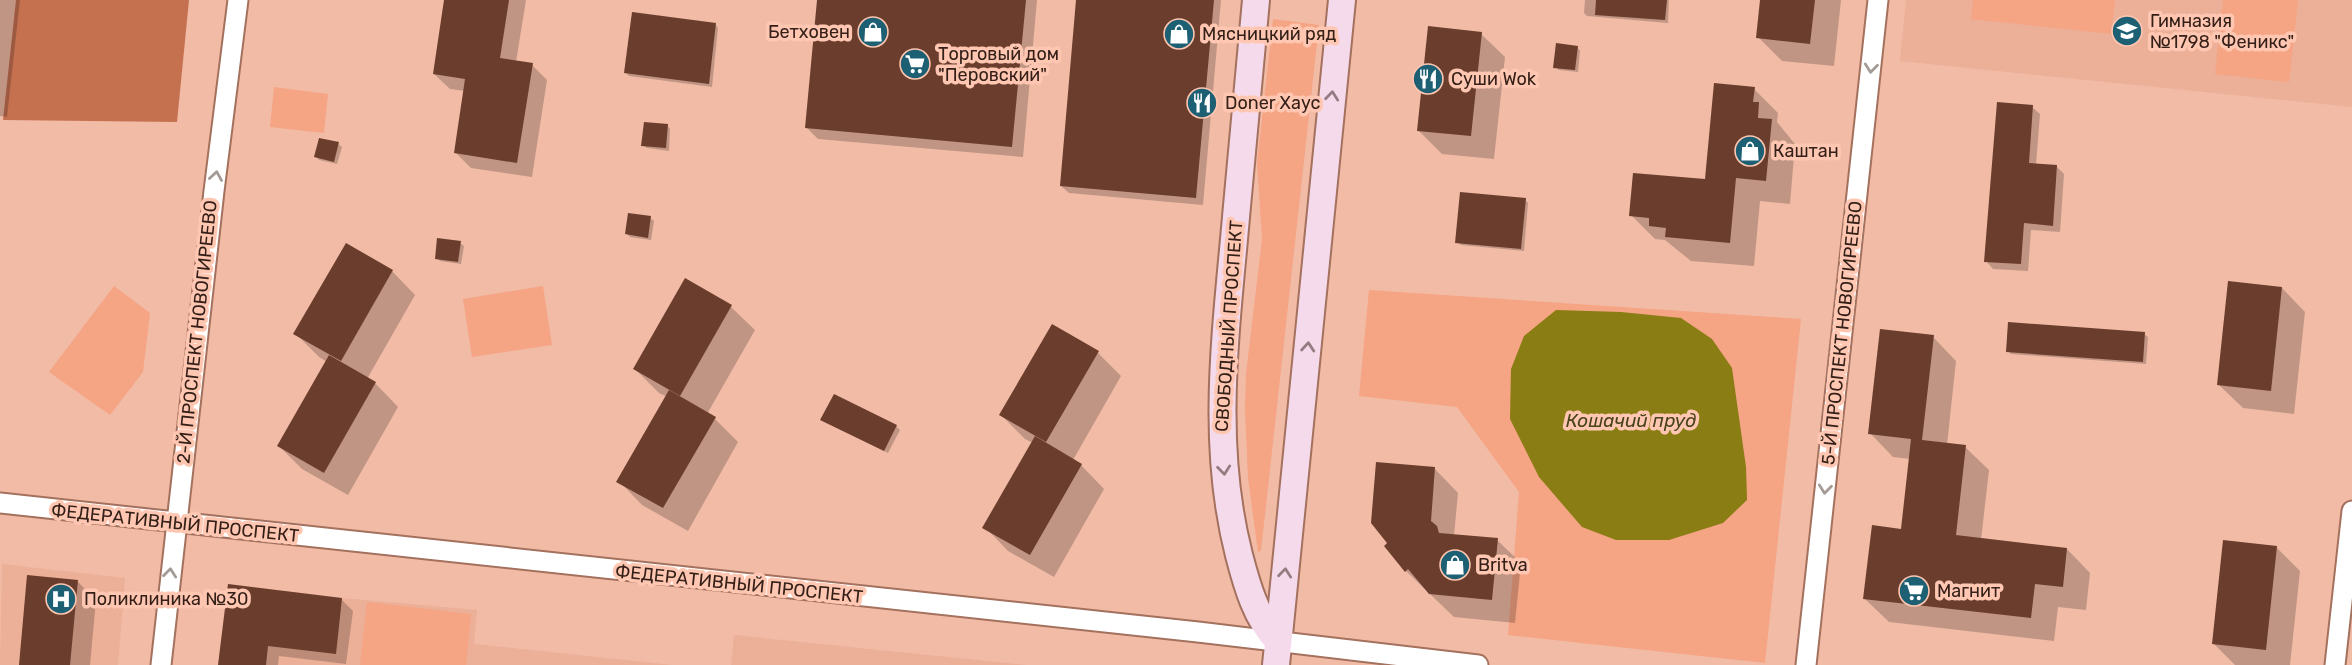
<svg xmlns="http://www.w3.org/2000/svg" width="2352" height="665" viewBox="0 0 2352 665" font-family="Rubik,sans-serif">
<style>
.built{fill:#ecaf97}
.green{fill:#f5a484}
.forest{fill:#c57150}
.water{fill:#897d13}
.shadow{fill:#0003}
.building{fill:#6a3d2c}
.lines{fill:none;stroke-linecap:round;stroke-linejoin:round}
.street-casing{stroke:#a3715e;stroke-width:23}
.secondary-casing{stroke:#a3715e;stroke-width:30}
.street{stroke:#fff;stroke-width:19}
.secondary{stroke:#f5daec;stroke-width:26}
.oneway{stroke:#a49b97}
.oneway2{stroke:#947d82}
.labels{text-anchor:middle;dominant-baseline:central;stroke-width:7;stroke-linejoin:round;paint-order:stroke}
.poi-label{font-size:18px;fill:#342018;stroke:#ffc7b2;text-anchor:start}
.street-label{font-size:18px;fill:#342018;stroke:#ffc7b2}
.water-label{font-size:19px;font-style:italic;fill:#48431b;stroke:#ffc7b2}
</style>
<rect width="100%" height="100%" fill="#f1bba6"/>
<!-- built -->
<g class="built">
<polygon points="1906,0 2352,0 2352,107 1900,61"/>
<polygon points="2,564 125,578 118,665 0,665"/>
<polygon points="228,584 342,598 477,610 474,644 672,665 218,665"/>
<polygon points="734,635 1026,665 731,665"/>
</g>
<!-- green -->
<g class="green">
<polygon points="1973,0 2115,0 2111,34 1971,19"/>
<polygon points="2223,0 2298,0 2289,82 2215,74"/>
<polygon points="1273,19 1319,25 1261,551 1258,552 1248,478 1245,408 1246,374 1262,239 1257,163"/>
<polygon points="274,87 328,94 324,133 270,127"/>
<polygon points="114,286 150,313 143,372 110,415 49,372"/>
<polygon points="543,286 552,345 472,357 463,299"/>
<polygon points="1369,290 1801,319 1765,663 1508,635 1519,492 1457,407 1359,396"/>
<polygon points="367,602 471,614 466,665 360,665"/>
</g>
<!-- forest -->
<polygon class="forest" points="16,0 189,0 177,122 3,120"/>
<!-- water -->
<polygon class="water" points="1556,310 1621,312 1681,318 1712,339 1732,368 1746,467 1747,500 1723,523 1669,540 1616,540 1582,527 1539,477 1510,419 1511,369 1524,336"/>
<!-- shadow -->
<g class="shadow">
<polygon points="0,0 20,0 7,117 0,116"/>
<polygon points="446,0 526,0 516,62 532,65 547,80 532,177 471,168 456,153 465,91 450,89 434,74"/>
<polygon points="818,0 1037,0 1023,157 818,139 807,128"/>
<polygon points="1078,0 1221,0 1203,205 1069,193 1061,186"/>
<polygon points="1585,0 1669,0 1668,23 1587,16 1584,13"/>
<polygon points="1762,0 1841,0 1834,66 1782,61 1758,37"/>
<polygon points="715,24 718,28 712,87 629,76 626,73"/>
<polygon points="1481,34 1505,57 1494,159 1442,154 1418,130"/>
<polygon points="1577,47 1580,51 1578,72 1559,70 1555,67"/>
<polygon points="1754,89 1778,113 1777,122 1795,144 1790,204 1760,201 1754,266 1691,261 1665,240 1655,239 1631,215 1707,181"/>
<polygon points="2032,107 2040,114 2036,165 2057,167 2064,174 2060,232 2031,230 2028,271 1993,269 1986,261"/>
<polygon points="667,125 670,129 669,151 647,148 643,145"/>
<polygon points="338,144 342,147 337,164 319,160 316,157"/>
<polygon points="1525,200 1528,203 1524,251 1461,245 1457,242"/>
<polygon points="650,218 654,221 651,240 630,237 627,234"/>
<polygon points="460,243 464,246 461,264 440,261 437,258"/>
<polygon points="392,271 415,295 367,379 375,383 398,407 348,495 302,469 279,446 327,362 319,357 296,334"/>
<polygon points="686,281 731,307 755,330 707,414 715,419 738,442 688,531 642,505 619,481 667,397 659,393 635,369"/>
<polygon points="2282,288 2305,312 2294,414 2243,408 2219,385"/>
<polygon points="2144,334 2148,337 2146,364 2011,354 2008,351"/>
<polygon points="1933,337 1956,361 1947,445 1965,447 1989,470 1981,540 2067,549 2090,573 2086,610 2058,607 2054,641 1889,622 1865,599 1903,531 1911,459 1893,457 1870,433"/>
<polygon points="1098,353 1121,376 1073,460 1081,465 1104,489 1054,577 1008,551 985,527 1033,443 1025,439 1001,415"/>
<polygon points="822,420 896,426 900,430 888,453"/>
<polygon points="1435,469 1458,493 1454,536 1497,540 1521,563 1515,623 1454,617 1406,571 1390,544"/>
<polygon points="2276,547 2300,571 2290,665 2235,665 2214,644"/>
<polygon points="78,582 96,600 90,665 20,665"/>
<polygon points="342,600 353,611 346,664 279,656 278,665 220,665"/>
</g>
<!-- building -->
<g class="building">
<polygon points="444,0 509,0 500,58 533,63 517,163 454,153 465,79 433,74"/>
<polygon points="817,0 1026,0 1012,147 805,128"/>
<polygon points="1076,0 1214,0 1196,198 1060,186"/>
<polygon points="1596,0 1667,0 1665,20 1595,15"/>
<polygon points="1760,0 1815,0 1810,44 1756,38"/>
<polygon points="632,12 716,23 709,84 624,73"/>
<polygon points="1428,26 1482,32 1471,136 1417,131"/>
<polygon points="1556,43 1578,46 1575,70 1553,68"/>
<polygon points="1714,83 1755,87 1753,102 1759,102 1758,118 1772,119 1766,181 1736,178 1730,243 1665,237 1666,228 1649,226 1649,218 1629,216 1633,173 1705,179"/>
<polygon points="1997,102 2033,105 2029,163 2057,165 2053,226 2024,223 2021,264 1984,262"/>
<polygon points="644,122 668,124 666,148 641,146"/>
<polygon points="319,138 339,142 334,162 314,157"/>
<polygon points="1460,192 1526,198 1521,249 1455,243"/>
<polygon points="628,213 651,216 648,238 625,234"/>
<polygon points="437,238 461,241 458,262 435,259"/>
<polygon points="346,243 393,270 341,361 293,334"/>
<polygon points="685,278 732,305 680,396 633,369"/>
<polygon points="2228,281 2282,287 2271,391 2217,385"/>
<polygon points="2008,322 2145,332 2143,362 2006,352"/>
<polygon points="1052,324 1099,351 1046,442 999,415"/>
<polygon points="1880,329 1934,335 1922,440 1966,445 1956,535 2067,548 2063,587 2035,584 2031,618 1863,599 1872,525 1901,529 1911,439 1868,434"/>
<polygon points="329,355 376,382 324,473 277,446"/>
<polygon points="669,390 716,417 663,508 616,482"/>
<polygon points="834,394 897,425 884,451 820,420"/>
<polygon points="1035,436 1082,464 1030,555 982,528"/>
<polygon points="1376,462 1435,467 1431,521 1437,526 1439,533 1498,538 1492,600 1429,594 1408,569 1405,572 1384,546 1387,543 1371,523"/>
<polygon points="2223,540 2277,546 2266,650 2212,644"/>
<polygon points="27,575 78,580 70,665 19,665"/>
<polygon points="228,584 342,598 336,654 268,646 266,665 218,665"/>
</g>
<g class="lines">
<!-- street casing -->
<g class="street-casing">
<g id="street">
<polyline points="0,503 1198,632 1478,665"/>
<polyline points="161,665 214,191 238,0"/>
<polyline points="1806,665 1878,0"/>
<polyline points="2335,665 2352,511"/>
</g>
</g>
<!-- secondary casing -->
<g class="secondary-casing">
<g id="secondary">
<path d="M1256,0C1249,72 1243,145 1236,217C1226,332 1210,442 1239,555C1247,586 1256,618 1278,641"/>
<polyline points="1276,665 1342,0"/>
</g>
</g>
<!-- street -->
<use href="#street" class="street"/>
<!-- secondary -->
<use href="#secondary" class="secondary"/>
</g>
<!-- one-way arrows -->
<defs><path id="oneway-chevron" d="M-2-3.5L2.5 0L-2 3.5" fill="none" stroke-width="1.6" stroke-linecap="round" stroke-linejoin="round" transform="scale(1.75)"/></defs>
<g class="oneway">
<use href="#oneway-chevron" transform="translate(1871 68) rotate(96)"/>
<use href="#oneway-chevron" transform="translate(216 176) rotate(-81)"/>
<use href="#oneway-chevron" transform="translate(1825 489) rotate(96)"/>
<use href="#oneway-chevron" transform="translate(170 573) rotate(-84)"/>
</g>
<g class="oneway2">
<use href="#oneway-chevron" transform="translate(1332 96) rotate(-84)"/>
<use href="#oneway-chevron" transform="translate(1308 347) rotate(-85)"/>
<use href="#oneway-chevron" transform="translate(1224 470) rotate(84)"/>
<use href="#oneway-chevron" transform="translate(1285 573) rotate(-84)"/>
</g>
<!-- icons -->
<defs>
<g id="school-disc" transform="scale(1.575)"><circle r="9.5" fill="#1d5f73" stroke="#ffc7b2"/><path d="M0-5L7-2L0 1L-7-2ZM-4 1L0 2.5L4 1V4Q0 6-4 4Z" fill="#fff"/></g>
<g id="shop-disc" transform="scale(1.575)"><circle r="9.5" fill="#1d5f73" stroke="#ffc7b2"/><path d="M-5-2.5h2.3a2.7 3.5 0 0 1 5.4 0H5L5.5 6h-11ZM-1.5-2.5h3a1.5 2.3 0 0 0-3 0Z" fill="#fff"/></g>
<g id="supermarket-disc" transform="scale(1.575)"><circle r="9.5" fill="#1d5f73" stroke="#ffc7b2"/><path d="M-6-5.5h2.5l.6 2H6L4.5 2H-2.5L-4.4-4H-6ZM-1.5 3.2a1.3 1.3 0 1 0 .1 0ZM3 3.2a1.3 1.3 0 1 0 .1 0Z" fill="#fff"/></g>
<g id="restaurant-disc" transform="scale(1.575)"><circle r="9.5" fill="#1d5f73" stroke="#ffc7b2"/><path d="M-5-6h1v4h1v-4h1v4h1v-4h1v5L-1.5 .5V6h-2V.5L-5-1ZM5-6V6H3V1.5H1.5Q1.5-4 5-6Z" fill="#fff"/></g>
<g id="hospital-disc" transform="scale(1.575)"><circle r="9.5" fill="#1d5f73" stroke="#ffc7b2"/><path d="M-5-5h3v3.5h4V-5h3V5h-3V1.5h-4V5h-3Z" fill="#fff"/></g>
</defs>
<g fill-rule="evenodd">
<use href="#school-disc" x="2127" y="31"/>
<use href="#shop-disc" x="873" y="32"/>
<use href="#shop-disc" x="1179" y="34"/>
<use href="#supermarket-disc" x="915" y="64"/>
<use href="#restaurant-disc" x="1428" y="79"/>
<use href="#restaurant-disc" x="1202" y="103"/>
<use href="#shop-disc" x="1750" y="151"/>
<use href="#shop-disc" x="1455" y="565"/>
<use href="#supermarket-disc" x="1914" y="591"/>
<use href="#hospital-disc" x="61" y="599"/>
</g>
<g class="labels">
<!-- poi labels -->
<g class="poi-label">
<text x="2150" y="21">Гимназия<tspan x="2150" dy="21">№1798 "Феникс"</tspan></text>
<text x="850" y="32" text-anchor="end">Бетховен</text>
<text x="1202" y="34">Мясницкий ряд</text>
<text x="938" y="54">Торговый дом<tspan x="938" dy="21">"Перовский"</tspan></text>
<text x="1451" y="79">Суши Wok</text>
<text x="1225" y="103">Doner Хаус</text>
<text x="1773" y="151">Каштан</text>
<text x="1478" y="565">Britva</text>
<text x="1937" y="591">Магнит</text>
<text x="84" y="599">Поликлиника №30</text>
</g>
<!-- street labels -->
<g class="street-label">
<text transform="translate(1229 326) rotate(-86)">СВОБОДНЫЙ ПРОСПЕКТ</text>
<text transform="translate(197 332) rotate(-84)">2-Й ПРОСПЕКТ НОВОГИРЕЕВО</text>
<text transform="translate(1842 333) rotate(-84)">5-Й ПРОСПЕКТ НОВОГИРЕЕВО</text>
<text transform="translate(175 523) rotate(6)">ФЕДЕРАТИВНЫЙ ПРОСПЕКТ</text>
<text transform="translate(739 584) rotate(6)">ФЕДЕРАТИВНЫЙ ПРОСПЕКТ</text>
</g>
<!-- water labels -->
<g class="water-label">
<text x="1631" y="420">Кошачий пруд</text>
</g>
</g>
</svg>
